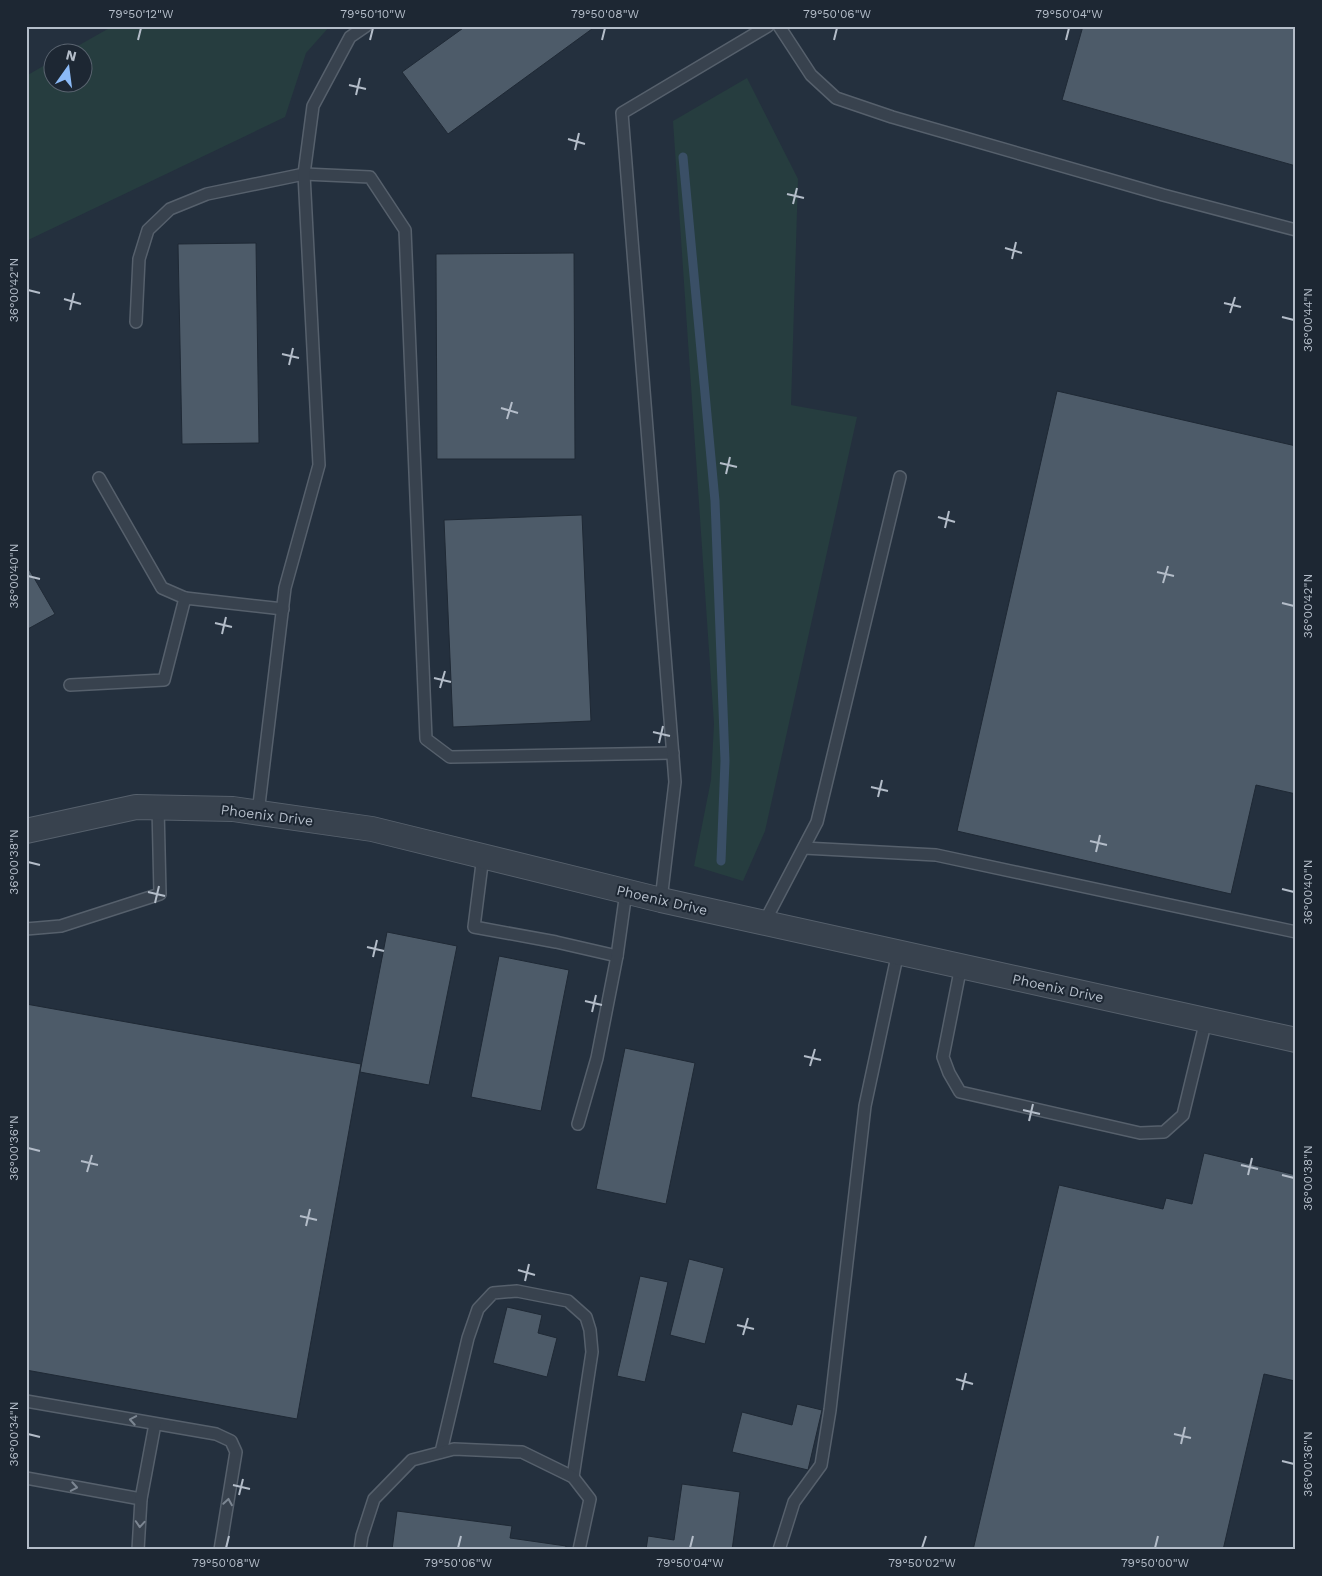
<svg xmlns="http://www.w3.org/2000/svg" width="1322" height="1576" viewBox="0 0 1322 1576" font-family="'Work Sans',sans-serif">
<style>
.green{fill:#263d3f}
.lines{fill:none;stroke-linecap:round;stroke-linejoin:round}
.stream{stroke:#3a4f66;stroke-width:9}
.building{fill:#4d5b69;stroke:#1f2935}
.service-casing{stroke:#56606c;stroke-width:14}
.minor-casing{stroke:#56606c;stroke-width:26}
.service{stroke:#38424e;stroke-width:11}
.minor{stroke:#38424e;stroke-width:24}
.oneway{stroke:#7c8692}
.ticks{fill:none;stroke:#b4bdc9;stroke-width:2}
.labels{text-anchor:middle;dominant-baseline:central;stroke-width:4;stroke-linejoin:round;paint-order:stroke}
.street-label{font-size:14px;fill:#b4bdc9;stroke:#1d2733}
.neatline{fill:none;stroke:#b4bdc9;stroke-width:2}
.ticks-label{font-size:12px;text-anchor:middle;fill:#b4bdc9}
</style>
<rect width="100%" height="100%" fill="#24303e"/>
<!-- green -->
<g class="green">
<polygon points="113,26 330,26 306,53 285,117 26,241 26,76 52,61 52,82 82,82 82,52 67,52"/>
<polygon points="747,78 798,179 791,405 857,417 765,831 743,881 694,866 711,780 714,724 673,121"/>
</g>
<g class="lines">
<!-- stream -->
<polyline class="stream" points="683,157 715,501 725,761 721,861"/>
</g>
<!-- building -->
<g class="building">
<polygon points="466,26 596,26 448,134 402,72"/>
<polygon points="1083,26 1296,26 1296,166 1062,100"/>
<polygon points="256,243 259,443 182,444 178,244"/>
<polygon points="574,253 575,459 437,459 436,254"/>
<polygon points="1057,391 1296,446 1296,794 1256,785 1231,894 957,831"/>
<polygon points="582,515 591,721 453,727 444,520"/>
<polygon points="26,564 55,614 26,630"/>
<polygon points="387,932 457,946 429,1085 360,1072"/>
<polygon points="499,956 569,970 541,1111 471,1097"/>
<polygon points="26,1004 361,1064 297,1419 26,1370"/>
<polygon points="625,1048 695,1063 666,1204 596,1189"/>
<polygon points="1204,1153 1296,1175 1296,1377 1295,1381 1264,1374 1223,1550 973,1550 1059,1185 1163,1209 1166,1198 1192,1204"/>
<polygon points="689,1259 724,1268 705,1344 670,1335"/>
<polygon points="640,1276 668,1282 645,1382 617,1376"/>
<polygon points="507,1307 542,1315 538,1333 557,1338 547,1377 493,1363"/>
<polygon points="797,1404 822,1410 808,1470 732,1452 742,1412 792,1425"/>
<polygon points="682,1484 740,1492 732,1550 646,1550 648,1536 674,1540"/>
<polygon points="397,1511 512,1526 510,1538 566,1546 565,1550 392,1550"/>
</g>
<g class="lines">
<!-- service casing -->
<g class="service-casing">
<g id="service">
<polyline points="779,26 811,75 836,98 892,117 1163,195 1296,230"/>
<polyline points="136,322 139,259 148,230 170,209 207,194 304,174 370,177 405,230 426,739 450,757 673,753"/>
<polyline points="99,478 162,588 185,598"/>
<polyline points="70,685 164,680 185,598 283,609"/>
<polyline points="258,813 285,588 319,465 304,174 313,106 350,37 366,26"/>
<polyline points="804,848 936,855 1296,932"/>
<polyline points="483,856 474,927 556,942 617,956"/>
<polyline points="661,900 675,782 622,113 768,26"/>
<polyline points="764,923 817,822 900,477"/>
<polyline points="26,929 61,926 160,894 158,807"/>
<polyline points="961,966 943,1057 949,1073 960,1092 1140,1133 1164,1132 1183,1115 1206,1020"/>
<polyline points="578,1124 597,1058 617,956 626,892"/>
<polyline points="26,1401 216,1434 231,1441 236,1452 220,1550"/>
<polyline points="441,1452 468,1338 478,1309 493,1293 517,1291 568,1301 586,1317 590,1330 592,1352 573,1477"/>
<polyline points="26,1478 141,1499"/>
<polyline points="138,1550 141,1499 155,1424"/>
<polyline points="360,1550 362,1536 374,1499 412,1460 454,1449 522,1452 573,1477 590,1499 579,1550"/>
<polyline points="779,1550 794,1502 821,1465 830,1410 865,1106 898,952"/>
</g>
</g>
<!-- minor casing -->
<g class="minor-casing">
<polyline id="minor" points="26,831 136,807 233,809 372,829 661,900 1296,1040"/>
</g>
<!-- service -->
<use href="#service" class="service"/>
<!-- minor -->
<use href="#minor" class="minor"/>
</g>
<!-- one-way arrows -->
<defs><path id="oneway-chevron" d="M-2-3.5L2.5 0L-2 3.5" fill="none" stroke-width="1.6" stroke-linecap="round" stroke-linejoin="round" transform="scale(1.25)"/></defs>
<g class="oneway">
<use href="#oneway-chevron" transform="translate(133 1420) rotate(-170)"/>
<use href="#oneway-chevron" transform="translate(74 1487) rotate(10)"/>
<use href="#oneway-chevron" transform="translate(228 1502) rotate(-81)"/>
<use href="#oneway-chevron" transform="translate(140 1524) rotate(94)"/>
</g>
<!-- ticks -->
<path class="ticks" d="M138,40L141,28M370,40L373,28M602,40L605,28M834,40L837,28M1066,40L1069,28M349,85L366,89M356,95L360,78M568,139L585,144M575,150L579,133M787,194L804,198M793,204L797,188M1005,248L1022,253M1012,259L1016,242M28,290L40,293M64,299L81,304M1224,303L1241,307M70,310L74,293M1230,313L1235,297M1282,317L1294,320M282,354L299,358M289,365L293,348M501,408L518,413M507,419L512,402M720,463L737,467M726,474L730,457M938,517L955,522M945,528L949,511M1157,572L1174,576M28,576L40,579M1163,583L1168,566M1282,603L1294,606M215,623L232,627M222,634L226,617M434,678L451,682M440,688L445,671M653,732L670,736M659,743L663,726M871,787L888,791M878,797L882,780M1090,841L1107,845M1096,852L1100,835M28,862L40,865M1282,889L1294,892M148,892L165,896M155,903L159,886M367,947L384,951M373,957L377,940M585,1001L602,1005M592,1012L596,995M804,1056L821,1060M810,1066L815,1049M1023,1110L1040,1114M1029,1121L1033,1104M28,1148L40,1151M81,1161L98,1165M1241,1165L1258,1169M87,1172L92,1155M1248,1175L1252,1158M1282,1175L1294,1178M300,1216L317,1220M306,1226L310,1209M518,1270L535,1275M525,1281L529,1264M737,1325L754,1329M743,1335L748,1318M956,1379L973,1384M962,1390L966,1373M28,1434L40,1437M1174,1434L1191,1438M1181,1444L1185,1427M1282,1461L1294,1464M233,1485L250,1489M239,1495L243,1479M226,1548L229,1536M458,1548L461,1536M690,1548L693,1536M922,1548L926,1536M1155,1548L1158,1536"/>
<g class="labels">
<!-- street labels -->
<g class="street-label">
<text transform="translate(267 815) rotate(7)">Phoenix Drive</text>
<text transform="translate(662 900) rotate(13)">Phoenix Drive</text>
<text transform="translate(1058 988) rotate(12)">Phoenix Drive</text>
</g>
</g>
<!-- border -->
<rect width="1322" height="1576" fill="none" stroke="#1d2733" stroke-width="55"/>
<!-- north arrow -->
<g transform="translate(68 68) rotate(14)"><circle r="24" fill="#1d2733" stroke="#59636f"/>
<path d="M0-4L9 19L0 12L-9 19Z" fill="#8bbaf7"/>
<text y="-8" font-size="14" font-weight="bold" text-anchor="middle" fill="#b4bdc9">N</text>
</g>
<rect x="28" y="28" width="1266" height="1520" class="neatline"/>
<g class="ticks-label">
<text x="141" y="18">79°50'12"W</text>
<text x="373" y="18">79°50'10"W</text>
<text x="605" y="18">79°50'08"W</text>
<text x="837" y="18">79°50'06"W</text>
<text x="1069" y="18">79°50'04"W</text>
<text transform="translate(14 290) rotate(-90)" y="4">36°00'42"N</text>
<text transform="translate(1308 320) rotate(-90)" y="4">36°00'44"N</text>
<text transform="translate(14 576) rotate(-90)" y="4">36°00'40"N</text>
<text transform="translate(1308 606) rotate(-90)" y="4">36°00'42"N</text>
<text transform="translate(14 862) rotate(-90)" y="4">36°00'38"N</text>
<text transform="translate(1308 892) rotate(-90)" y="4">36°00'40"N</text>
<text transform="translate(14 1148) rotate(-90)" y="4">36°00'36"N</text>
<text transform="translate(1308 1178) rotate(-90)" y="4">36°00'38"N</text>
<text transform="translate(14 1434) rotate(-90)" y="4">36°00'34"N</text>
<text transform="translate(1308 1464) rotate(-90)" y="4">36°00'36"N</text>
<text x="226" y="1567">79°50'08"W</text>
<text x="458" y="1567">79°50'06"W</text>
<text x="690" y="1567">79°50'04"W</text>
<text x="922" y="1567">79°50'02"W</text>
<text x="1155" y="1567">79°50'00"W</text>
</g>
</svg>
